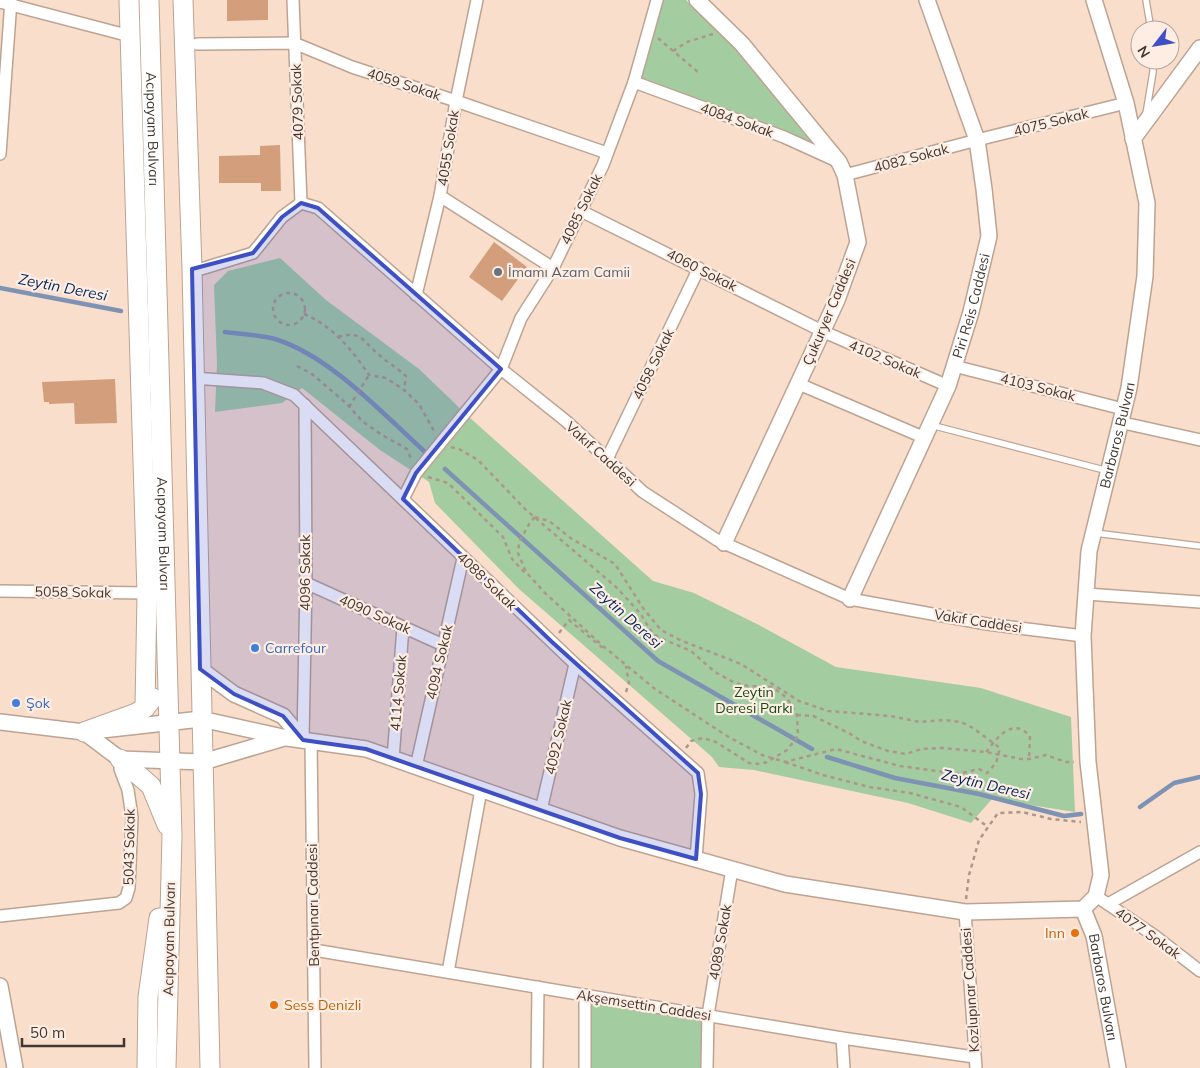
<svg xmlns="http://www.w3.org/2000/svg" width="1200" height="1068" viewBox="0 0 1200 1068" font-family="Mulish,sans-serif">
<style>
.green{fill:#a4cca1}
.lines{fill:none;stroke-linecap:round;stroke-linejoin:round}
.stream{stroke:#7e93b3;stroke-width:4.5}
.building{fill:#d39e7b}
.service-casing{stroke:#bda392;stroke-width:8}
.minor-casing{stroke:#bda392;stroke-width:14}
.tertiary-casing{stroke:#bda392;stroke-width:18}
.primary-casing{stroke:#bda392;stroke-width:21}
.path{stroke:#ac978a;stroke-width:2.5;stroke-dasharray:4 4;stroke-linecap:butt}
.service{stroke:#fff;stroke-width:5.5}
.minor{stroke:#fff;stroke-width:11}
.tertiary{stroke:#fff;stroke-width:15}
.primary{stroke:#fff;stroke-width:19}
.marked{fill:#3f50c4;fill-opacity:0.2;stroke:#3f50c4;stroke-width:4;stroke-linejoin:round}
.worship-dot{fill:#6b7280;stroke:#feede3;stroke-width:2}
.shop-dot{fill:#3f7fe0;stroke:#feede3;stroke-width:2}
.food-dot{fill:#e8710a;stroke:#feede3;stroke-width:2}
.labels{text-anchor:middle;dominant-baseline:central;stroke-width:4.5;stroke-linejoin:round;paint-order:stroke}
.street-label{font-size:14px;fill:#423730;stroke:#feede3}
.worship-label{font-size:14px;fill:#5b616d;stroke:#feede3;text-anchor:start}
.shop-label{font-size:14px;fill:#366cbe;stroke:#feede3;text-anchor:start}
.park-label{font-size:14px;fill:#114d11;stroke:#feede3}
.food-label{font-size:14px;fill:#c56008;stroke:#feede3;text-anchor:end}
.water-label{font-size:15px;font-style:italic;fill:#00275f;stroke:#feede3}
</style>
<rect width="100%" height="100%" fill="#f9decc"/>
<!-- green -->
<g class="green">
<polygon points="662,0 686,0 753,67 819,149 639,78"/>
<polygon points="280,258 326,300 419,369 469,417 653,581 694,593 759,625 836,667 981,688 1071,717 1075,812 992,799 971,823 908,803 754,770 719,767 712,757 519,589 435,503 429,482 380,450 302,388 282,403 215,412 217,363 214,285 228,271"/>
<polygon points="591,1003 703,1017 703,1068 591,1068"/>
</g>
<g class="lines">
<!-- stream -->
<g class="stream">
<polyline points="0,288 121,311"/>
<path d="M225,332C241,334 259,335 275,339C330,356 382,413 424,451"/>
<polyline points="445,469 658,661 812,749"/>
<polyline points="827,757 895,778 979,794 1064,816 1081,814"/>
<polyline points="1140,807 1174,783 1200,777"/>
</g>
</g>
<!-- building -->
<g class="building">
<polygon points="227,0 268,0 268,20 227,21"/>
<polygon points="280,145 281,191 261,191 261,183 219,183 219,156 260,155 260,146"/>
<polygon points="494,242 527,267 502,301 469,277"/>
<polygon points="115,379 117,423 75,424 74,403 49,404 49,402 44,402 42,382"/>
</g>
<g class="lines">
<!-- service casing -->
<g class="service-casing">
<g id="service">
<polyline points="1146,0 1151,30"/>
<polyline points="1146,114 1153,72 1153,60"/>
<polyline points="931,425 1108,471"/>
<polyline points="1095,533 1200,546"/>
</g>
</g>
<!-- minor casing -->
<g class="minor-casing">
<g id="minor">
<polyline points="293,0 301,203"/>
<polyline points="0,2 130,36"/>
<polyline points="197,44 294,43 352,67 456,101 607,153"/>
<polyline points="634,82 784,137 837,161"/>
<polyline points="0,154 11,0"/>
<polyline points="845,175 977,140 1126,103"/>
<polyline points="440,196 553,268"/>
<polyline points="581,211 822,331 948,386"/>
<polyline points="192,269 201,269 253,253 282,217 301,203 318,208 501,369 566,421 643,492 717,540 850,599 987,624 1083,636"/>
<polyline points="416,295 440,196 456,101 477,0"/>
<polyline points="954,366 1123,409"/>
<polyline points="193,378 263,383 294,395 575,664 698,773 701,794 696,859"/>
<polyline points="799,384 925,438"/>
<polyline points="1119,422 1200,440"/>
<polyline points="607,459 699,268"/>
<polyline points="403,499 416,473 501,369 521,318 553,268 603,165 634,82 657,0"/>
<polyline points="306,583 443,645"/>
<polyline points="0,591 147,593"/>
<polyline points="1086,594 1200,602"/>
<polyline points="303,740 306,583 305,405"/>
<polyline points="311,741 315,1068"/>
<polyline points="393,759 403,627"/>
<polyline points="416,767 463,558"/>
<polyline points="541,810 575,664"/>
<polyline points="1096,896 1155,936 1200,971"/>
<polyline points="1108,904 1200,852"/>
<polyline points="965,912 976,1068"/>
<polyline points="0,916 119,903 126,898 129,888 132,817 128,790 120,769 120,759"/>
<polyline points="314,950 842,1038 974,1057"/>
<polyline points="448,972 481,790"/>
<polyline points="842,1038 844,1068"/>
<polyline points="537,1068 538,987"/>
<polyline points="585,1068 585,995"/>
<polyline points="707,1068 708,1015 732,869"/>
</g>
</g>
<!-- tertiary casing -->
<g class="tertiary-casing">
<g id="tertiary">
<polyline points="697,0 742,44 839,162 845,175 858,242 837,300 724,543"/>
<polyline points="1133,139 1200,48"/>
<path id="s1" d="M850,599L948,386L971,312L989,236L984,189L977,140L927,0"/>
<polyline points="200,669 234,694 283,716 303,740"/>
<path id="s2" d="M0,722L84,732L201,719L287,738L366,749L620,838L785,884L965,912L1083,909L1096,896L1101,875L1088,762L1083,636L1089,551L1129,388L1145,276L1147,203L1126,103L1094,0"/>
<polyline points="84,732 120,759 203,762 284,738"/>
<path id="s3" d="M1083,909L1094,936L1118,1068"/>
<polyline points="0,986 15,1068"/>
</g>
</g>
<!-- primary casing -->
<g class="primary-casing">
<g id="primary">
<polyline points="129,0 147,593 145,708"/>
<path id="s4" d="M149,0L172,836L166,1068"/>
<polyline points="183,0 192,269 210,1068"/>
<polyline points="84,732 134,714 145,708 153,698"/>
<polyline points="120,759 151,786 167,825"/>
<polyline points="147,1068 148,997 159,918"/>
</g>
</g>
<!-- path -->
<g class="path">
<polyline points="658,38 699,73"/>
<polyline points="673,51 687,42 713,34"/>
<circle cx="289" cy="309" r="16"/>
<path d="M304,314C332,325 353,351 369,375L386,378L404,390L419,404L434,431"/>
<path d="M338,337C361,330 363,341 378,354C387,362 397,368 406,376L404,390"/>
<polyline points="297,366 312,374 347,404 362,421 382,435 407,449 412,461"/>
<polyline points="349,407 369,375"/>
<polyline points="451,447 459,449 478,460 525,509 616,587 640,613 651,631 658,637 691,651 715,672 735,683 748,686 772,687 787,698 797,715 798,736 787,750 767,762 760,764 749,763 716,742 703,738 691,741 686,748"/>
<polyline points="428,477 448,483 503,537 512,559 526,574"/>
<polygon points="535,517 549,521 572,539 615,564 643,608 661,630 680,640 741,664 799,701 828,711 891,716 920,722 945,720 961,722 973,728 1000,748 996,763 987,773 979,769 958,774 900,766 836,749 785,762 762,755 727,736 655,689 603,646 545,593 526,572 518,553 519,542 531,521"/>
<polyline points="559,633 569,620 604,649"/>
<polyline points="626,692 629,683 626,666"/>
<polyline points="797,715 813,716 849,733 861,741 888,751 906,754 921,749 942,748 986,752 1021,759 1029,759 1046,755 1066,762 1074,762"/>
<path d="M986,752C998,737 1012,717 1030,736L1029,759"/>
<polyline points="785,762 823,775 869,787 910,793 961,807 988,827"/>
<polyline points="966,899 969,875 979,840 998,813 1022,812 1051,819 1081,822"/>
</g>
<!-- service -->
<use href="#service" class="service"/>
<!-- minor -->
<use href="#minor" class="minor"/>
<!-- tertiary -->
<use href="#tertiary" class="tertiary"/>
<!-- primary -->
<use href="#primary" class="primary"/>
</g>
<!-- marked area -->
<path class="marked" d="M301,203L318,208L501,369L416,473L403,499L552,642L698,773L701,794L696,859L620,838L366,749L303,740L283,716L234,694L200,669L192,269L253,253L282,217Z"/>
<!-- markers -->
<circle class="worship-dot" cx="498" cy="272" r="5"/>
<g class="shop-dot">
<circle cx="255" cy="648" r="5"/>
<circle cx="16" cy="703" r="5"/>
</g>
<g class="food-dot">
<circle cx="1075" cy="933" r="5"/>
<circle cx="274" cy="1005" r="5"/>
</g>
<g class="labels">
<!-- street labels -->
<g class="street-label">
<text transform="translate(404 84) rotate(18)">4059 Sokak</text>
<text transform="translate(297 102) rotate(-92)">4079 Sokak</text>
<text transform="translate(737 120) rotate(20)">4084 Sokak</text>
<text transform="translate(1051 122) rotate(-14)">4075 Sokak</text>
<text stroke="none"><textPath href="#s4" startOffset="129">Acıpayam Bulvarı</textPath></text>
<text transform="translate(448 148) rotate(-81)">4055 Sokak</text>
<text transform="translate(911 158) rotate(-15)">4082 Sokak</text>
<text transform="translate(581 209) rotate(-64)">4085 Sokak</text>
<text transform="translate(702 270) rotate(27)">4060 Sokak</text>
<text stroke="none"><textPath href="#s1" startOffset="318">Piri Reis Caddesi</textPath></text>
<text transform="translate(829 312) rotate(-67)">Çukuryer Caddesi</text>
<text transform="translate(885 359) rotate(23)">4102 Sokak</text>
<text transform="translate(653 364) rotate(-64)">4058 Sokak</text>
<text transform="translate(1038 387) rotate(14)">4103 Sokak</text>
<text stroke="none"><textPath href="#s2" startOffset="1595">Barbaros Bulvarı</textPath></text>
<text transform="translate(601 454) rotate(42)">Vakıf Caddesi</text>
<text stroke="none"><textPath href="#s4" startOffset="534">Acıpayam Bulvarı</textPath></text>
<text transform="translate(305 573) rotate(-90)">4096 Sokak</text>
<text transform="translate(487 581) rotate(44)">4088 Sokak</text>
<text transform="translate(73 592) rotate(1)">5058 Sokak</text>
<text transform="translate(375 614) rotate(24)">4090 Sokak</text>
<text transform="translate(978 621) rotate(9)">Vakıf Caddesi</text>
<text transform="translate(439 662) rotate(-77)">4094 Sokak</text>
<text transform="translate(398 693) rotate(-85)">4114 Sokak</text>
<text transform="translate(558 737) rotate(-77)">4092 Sokak</text>
<text transform="translate(129 847) rotate(-89)">5043 Sokak</text>
<text transform="translate(313 905) rotate(-91)">Bentpınarı Caddesi</text>
<text transform="translate(1148 933) rotate(36)">4077 Sokak</text>
<text transform="translate(169 939) rotate(-89)">Acıpayam Bulvarı</text>
<text transform="translate(720 942) rotate(-80)">4089 Sokak</text>
<text stroke="none"><textPath href="#s3" startOffset="81">Barbaros Bulvarı</textPath></text>
<text transform="translate(970 990) rotate(-94)">Kozlupınar Caddesi</text>
<text transform="translate(644 1005) rotate(9)">Akşemsettin Caddesi</text>
</g>
<!-- worship labels -->
<g class="worship-label">
<text x="508" y="272">İmamı Azam Camii</text>
</g>
<!-- shop labels -->
<g class="shop-label">
<text x="265" y="648">Carrefour</text>
<text x="26" y="703">Şok</text>
</g>
<!-- park labels -->
<g class="park-label">
<text x="754" y="692">Zeytin<tspan x="754" dy="16">Deresi Parkı</tspan></text>
</g>
<!-- food labels -->
<g class="food-label">
<text x="1065" y="933">Inn</text>
<text x="284" y="1005" text-anchor="start">Sess Denizli</text>
</g>
<!-- water labels -->
<g class="water-label">
<text transform="translate(63 287) rotate(11)">Zeytin Deresi</text>
<text transform="translate(626 615) rotate(42)">Zeytin Deresi</text>
<text transform="translate(986 784) rotate(13)">Zeytin Deresi</text>
</g>
</g>
<!-- north arrow -->
<g transform="translate(1155 45) rotate(239)"><circle r="24" fill="#feede3" stroke="#b3a49b"/>
<path d="M0-4L9 19L0 12L-9 19Z" fill="#3f50c4"/>
<text y="-8" font-size="14" font-weight="bold" text-anchor="middle" fill="#423730">N</text>
</g>
<!-- scale -->
<path d="M22 1038v8h102v-8" fill="none" stroke="#423730" stroke-width="2.5"/>
<text x="30" y="1038" font-size="15" fill="#423730" stroke="#feede3" stroke-width="4" paint-order="stroke">50 m</text>
</svg>
